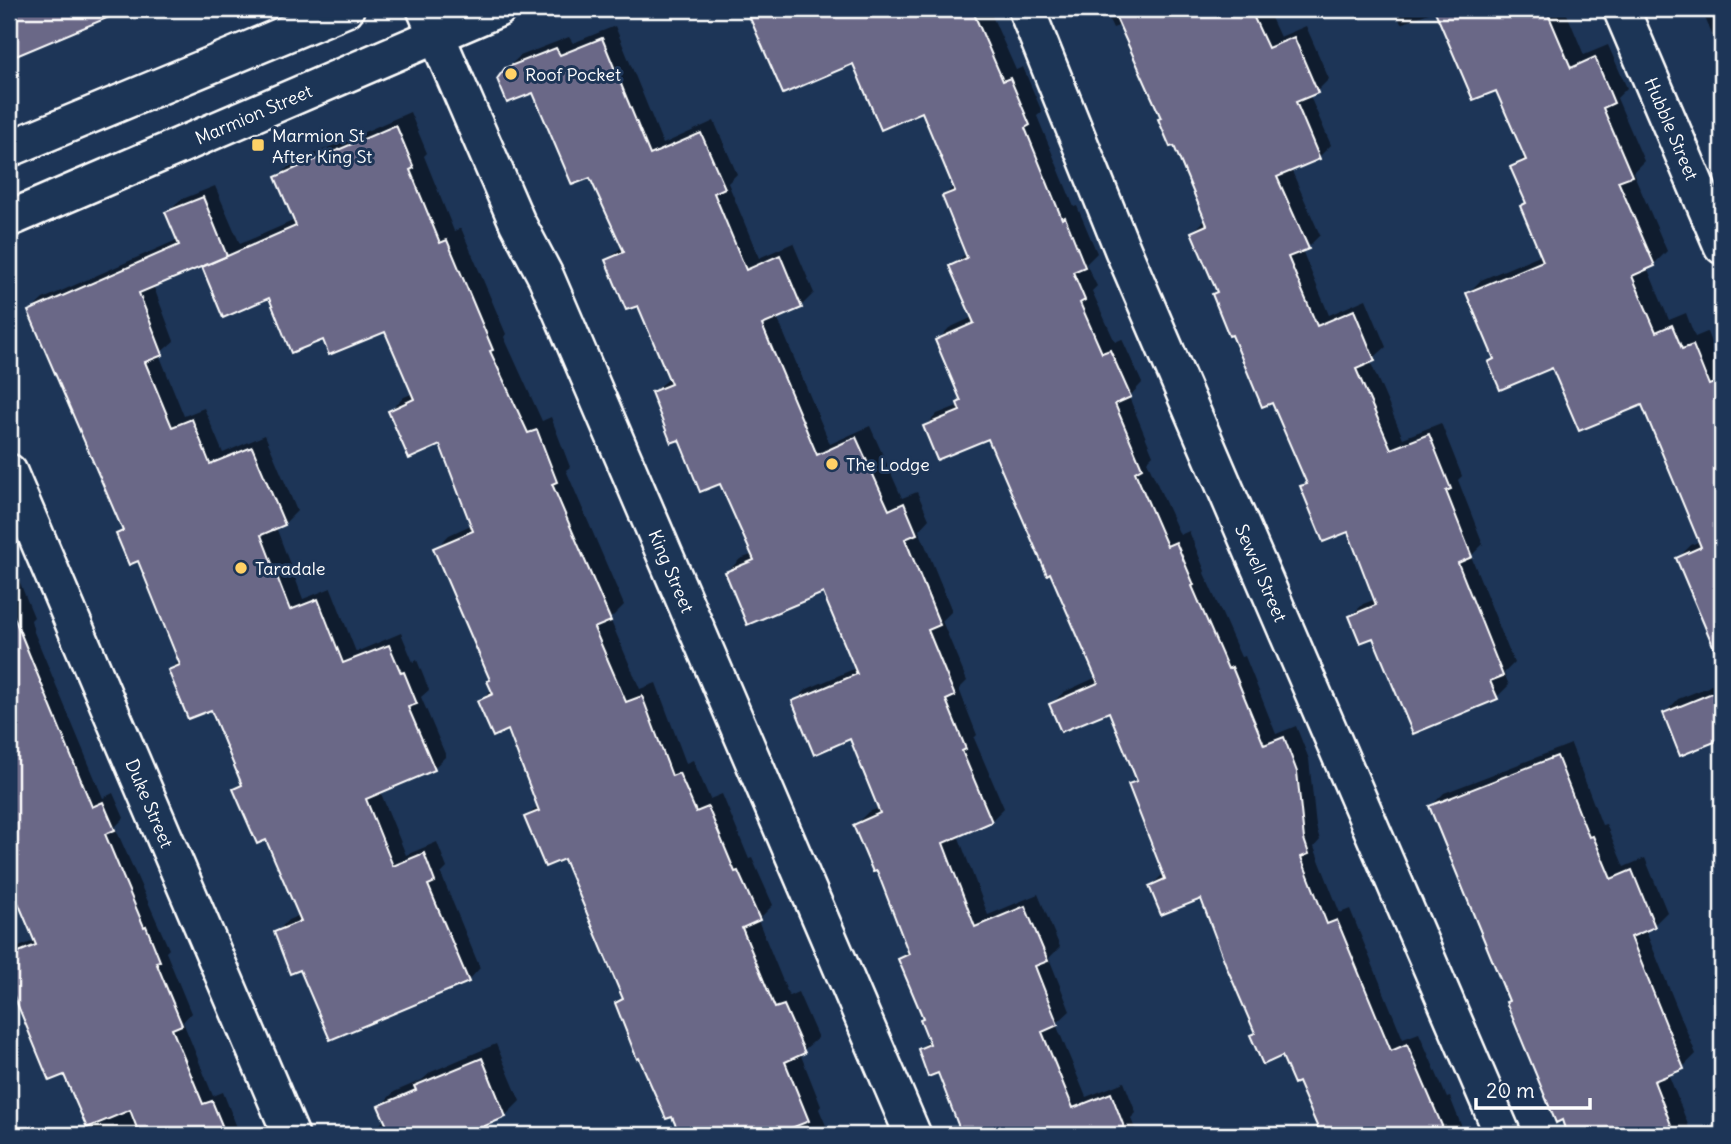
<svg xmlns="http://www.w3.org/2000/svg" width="1731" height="1144" viewBox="0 0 1731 1144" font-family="Delius,sans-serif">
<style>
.shadow{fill:#0007}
.building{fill:#6a6787;stroke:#fff;stroke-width:2}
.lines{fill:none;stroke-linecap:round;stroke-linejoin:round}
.street-casing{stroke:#fff;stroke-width:40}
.street{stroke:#1d3557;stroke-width:35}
.poi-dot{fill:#ffd166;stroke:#1d3557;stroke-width:2.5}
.labels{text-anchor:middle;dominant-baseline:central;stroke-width:6;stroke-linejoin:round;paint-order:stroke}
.poi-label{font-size:18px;fill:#fff;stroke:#1d3557;text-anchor:start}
.street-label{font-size:18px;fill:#fff;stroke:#1d3557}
</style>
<rect width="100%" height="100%" fill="#1d3557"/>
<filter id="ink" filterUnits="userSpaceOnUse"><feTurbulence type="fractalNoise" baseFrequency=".0143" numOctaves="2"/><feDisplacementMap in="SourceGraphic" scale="14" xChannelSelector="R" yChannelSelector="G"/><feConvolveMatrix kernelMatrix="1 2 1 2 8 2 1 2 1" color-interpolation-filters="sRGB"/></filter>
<g filter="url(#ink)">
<!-- shadow -->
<g class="shadow">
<polygon points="9,9 123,9 9,56"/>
<polygon points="748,9 989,9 1016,70 1023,67 1042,112 1037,116 1074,207 1077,206 1097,253 1086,264 1097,286 1092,291 1115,342 1122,339 1142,383 1129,397 1153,455 1147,461 1180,535 1189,531 1205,571 1204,573 1241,657 1245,656 1276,734 1296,726 1309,759 1316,826 1320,840 1314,847 1340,913 1350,909 1403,1039 1419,1033 1447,1098 1450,1097 1465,1135 1365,1135 1359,1122 1329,1135 1323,1135 1299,1080 1283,1054 1252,1035 1256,1031 1202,896 1151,886 1164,873 1130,785 1137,778 1110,709 1051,704 1064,692 1097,677 989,437 925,427 937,414 960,405 963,400 937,341 949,328 973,317 951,266 967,253 944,196 954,186 923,110 854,61 784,91"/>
<polygon points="1104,9 1267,9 1280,37 1306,26 1329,79 1317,91 1309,94 1331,145 1319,157 1291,169 1320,235 1308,247 1302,250 1329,315 1366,299 1386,347 1370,361 1403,438 1441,423 1462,476 1458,480 1483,544 1471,556 1514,663 1504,673 1509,685 1497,697 1374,636 1351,616 1363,604 1376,599 1349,530 1302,487 1308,482 1273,401 1214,294 1218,290 1193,232 1205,220 1163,117 1121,25 1113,28"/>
<polygon points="1395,9 1565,9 1584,55 1608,45 1627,88 1617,98 1644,161 1633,172 1667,251 1654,264 1647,267 1669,320 1686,313 1695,337 1707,332 1722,371 1722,663 1678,558 1691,545 1700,541 1643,403 1553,365 1490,362 1495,357 1468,293 1481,280 1542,254 1522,206 1527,202 1513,168 1526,155 1496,89 1436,10 1401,24"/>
<polygon points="1708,9 1722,9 1722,58 1703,13"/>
<polygon points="615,26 663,144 714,121 737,174 728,183 759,258 793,243 814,293 801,306 777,317 830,444 870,426 902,498 917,492 929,519 919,530 952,611 942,621 967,681 959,689 977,735 974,738 1004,808 991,821 958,835 988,915 1038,894 1060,947 1049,958 1070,1011 1056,1024 1086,1097 1124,1082 1136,1113 1131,1118 1137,1135 986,1135 983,1126 920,1049 930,1039 924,1018 900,959 909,950 878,868 855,825 868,812 880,808 851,737 794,702 807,689 856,668 824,591 727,572 740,559 754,554 721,482 680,438 653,392 670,378 638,303 607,260 623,246 591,175 534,90 506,69 520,56 569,37 573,43"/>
<polygon points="410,112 427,153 424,156 454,231 461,228 506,334 504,337 542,421 551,417 570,467 566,470 624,605 610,619 640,689 656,683 686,763 693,760 710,799 722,794 749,859 752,858 773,905 758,920 789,996 798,992 818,1038 800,1053 821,1106 819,1109 830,1135 682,1135 617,1003 624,996 565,857 526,817 539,805 509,728 479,702 493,688 492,679 435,549 449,535 473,524 441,443 390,411 404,397 414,393 386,330 323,337 270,296 204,267 209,261 153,285 174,341 159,354 184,416 204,408 223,453 265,435 297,511 284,524 276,527 303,599 331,588 356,652 401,633 413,662 417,660 429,690 421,697 446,756 434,768 380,791 406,855 437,842 447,868 441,874 480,968 468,981 301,968 276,933 288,920 300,915 267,838 235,789 242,782 212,708 170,671 180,660 139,559 118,535 124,529 30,311 43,299 179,239 167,212 180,200 215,186 240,244 295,220 277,178 291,164"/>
<polygon points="9,564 11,569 14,568 34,617 31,620 34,632 103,798 113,793 124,818 115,827 169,949 166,952 191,1013 183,1022 213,1096 223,1092 240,1135 92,1135 65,1073 12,987 9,989 9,951 36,940 9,876"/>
<polygon points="1722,676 1722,737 1681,753 1665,713 1678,699 1708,687"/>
<polygon points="1571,744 1602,825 1606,824 1624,867 1645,858 1667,912 1654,925 1645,929 1696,1054 1683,1067 1668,1073 1692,1135 1569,1135 1431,806 1444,793"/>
<polygon points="496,1044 520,1101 505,1116 483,1125 487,1135 385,1135 380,1124 385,1119 380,1106 394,1092 422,1080 431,1072"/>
</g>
<!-- building -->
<g class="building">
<polygon points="9,9 125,9 126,10 9,59"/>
<polygon points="746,9 972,9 1003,81 1010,78 1030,125 1025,128 1062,219 1065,217 1085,267 1073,272 1085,300 1080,303 1102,353 1110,350 1131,397 1115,404 1142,468 1135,472 1167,546 1176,542 1194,585 1192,586 1228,669 1232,667 1264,745 1284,737 1297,772 1304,839 1309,854 1301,857 1327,924 1337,920 1391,1051 1407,1044 1446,1135 1321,1135 1298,1082 1294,1084 1282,1056 1263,1065 1250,1035 1255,1033 1227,968 1201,899 1161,915 1149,886 1165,879 1128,784 1137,781 1109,712 1061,732 1049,704 1098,683 1050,573 1047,575 988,439 937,460 923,426 960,411 957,403 961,401 935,340 974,323 949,266 967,258 942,196 955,191 922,112 881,130 853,64 783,94"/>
<polygon points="1112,9 1250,9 1268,48 1294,37 1318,93 1296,102 1320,159 1277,177 1309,249 1288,257 1317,326 1354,310 1375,361 1356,369 1391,449 1429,434 1451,489 1446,491 1472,557 1458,563 1503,676 1490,681 1498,699 1413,734 1373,638 1360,643 1349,616 1376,605 1348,532 1323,542 1300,486 1307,484 1272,403 1262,407 1232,335 1229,336 1212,294 1217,292 1191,232 1207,225 1174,146 1170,147 1158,119 1161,118"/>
<polygon points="1434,9 1546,9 1571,68 1595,57 1614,103 1603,108 1632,176 1618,181 1655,266 1632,276 1656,332 1672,325 1682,349 1693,345 1709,385 1722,380 1722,667 1676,558 1701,547 1642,405 1579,431 1552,368 1500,390 1488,362 1494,359 1466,293 1543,261 1520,206 1526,203 1510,167 1526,160 1496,91 1473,100"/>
<polygon points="602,38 650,155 701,133 725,188 714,193 746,270 780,255 802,308 762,325 817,455 856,437 889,510 904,503 917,534 905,539 940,625 928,630 955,696 946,700 966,749 962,751 992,822 943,843 975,927 1025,906 1048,961 1035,966 1058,1025 1042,1032 1073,1108 1111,1093 1124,1127 1104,1135 962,1135 938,1073 928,1077 918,1049 930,1044 920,1019 923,1018 898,959 909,954 877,871 873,872 853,825 880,813 850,739 814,755 792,701 857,674 823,593 747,625 725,572 754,560 720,484 700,492 679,440 671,443 651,392 671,384 638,306 626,310 605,260 624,252 590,178 572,185 533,93 507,103 497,79 505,68 556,48 560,55"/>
<polygon points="396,125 414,168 410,170 440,243 447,240 493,350 490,351 528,433 537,430 557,482 552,484 611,621 594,628 626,702 642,696 672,776 679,773 696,812 708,807 735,872 738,871 760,920 742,928 775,1008 784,1005 805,1053 785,1062 809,1121 774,1135 680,1135 672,1117 666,1119 639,1058 637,1059 615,1003 623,999 564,859 545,867 524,817 539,811 508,730 493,737 477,701 493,694 487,681 490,680 433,548 473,531 440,445 409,459 388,411 414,399 385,332 329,355 323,340 291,353 269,298 223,318 202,267 296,226 275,177"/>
<polygon points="203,197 227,256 139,293 163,355 145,362 172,427 192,419 210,464 252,447 285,525 261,535 290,610 318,599 343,663 389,645 401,673 404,672 417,704 408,707 435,770 366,799 393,866 424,853 435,882 428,885 469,982 330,1040 300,970 290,974 274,932 301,921 266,840 257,844 233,789 242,785 211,710 188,719 168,670 180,665 138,561 129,565 116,534 123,531 28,311 179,245 165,212"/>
<polygon points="9,605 92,807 103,802 115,830 105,834 144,927 146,926 160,961 156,962 182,1025 172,1029 203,1104 212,1101 226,1135 130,1135 138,1131 130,1110 87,1128 64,1075 49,1081 9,984 9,956 36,945 9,881"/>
<polygon points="1722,689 1722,739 1680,756 1663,713"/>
<polygon points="1557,756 1589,837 1593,836 1611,879 1632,870 1655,927 1631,937 1684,1069 1654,1081 1675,1135 1567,1135 1562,1120 1556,1123 1506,1002 1509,1001 1429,806"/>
<polygon points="482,1058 506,1117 464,1135 391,1135 378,1106 416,1090 414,1086"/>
</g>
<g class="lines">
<!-- street casing -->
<g class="street-casing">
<g id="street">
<path id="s1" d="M425,9L517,222L546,277L913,1135"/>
<path id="s2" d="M1026,9L1122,248L1503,1135"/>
<path id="s3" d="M1621,9L1722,246"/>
<polyline points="9,149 346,9"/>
<path id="s4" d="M9,219L498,9"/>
<path id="s5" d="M9,472L291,1135"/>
</g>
</g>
<!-- street -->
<use href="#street" class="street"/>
</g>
</g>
<!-- markers -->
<g class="poi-dot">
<circle cx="511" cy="74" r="7"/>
<rect x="251" y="138" width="14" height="14" rx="3.5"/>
<circle cx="832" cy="464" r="7"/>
<circle cx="241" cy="568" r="7"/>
</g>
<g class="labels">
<!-- poi labels -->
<g class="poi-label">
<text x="525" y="74">Roof Pocket</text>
<text x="272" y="135">Marmion St<tspan x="272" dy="21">After King St</tspan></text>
<text x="846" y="464">The Lodge</text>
<text x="255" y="568">Taradale</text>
</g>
<!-- street labels -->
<g class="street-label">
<text stroke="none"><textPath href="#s4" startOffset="266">Marmion Street</textPath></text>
<text stroke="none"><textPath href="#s3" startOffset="130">Hubble Street</textPath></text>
<text stroke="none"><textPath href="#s1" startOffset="614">King Street</textPath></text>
<text stroke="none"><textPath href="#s2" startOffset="611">Sewell Street</textPath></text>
<text stroke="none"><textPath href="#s5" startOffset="360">Duke Street</textPath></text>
</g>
</g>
<!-- margin -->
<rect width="1731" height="1144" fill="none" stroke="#1d3557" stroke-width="35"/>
<rect x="18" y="18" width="1696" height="1109" fill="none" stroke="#fff" stroke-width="2.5" filter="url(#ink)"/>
<!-- scale -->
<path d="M1476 1098v10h114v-10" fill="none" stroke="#ffffff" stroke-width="3.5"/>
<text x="1486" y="1098" font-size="21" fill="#ffffff" stroke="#1d3557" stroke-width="5" paint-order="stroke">20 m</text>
</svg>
